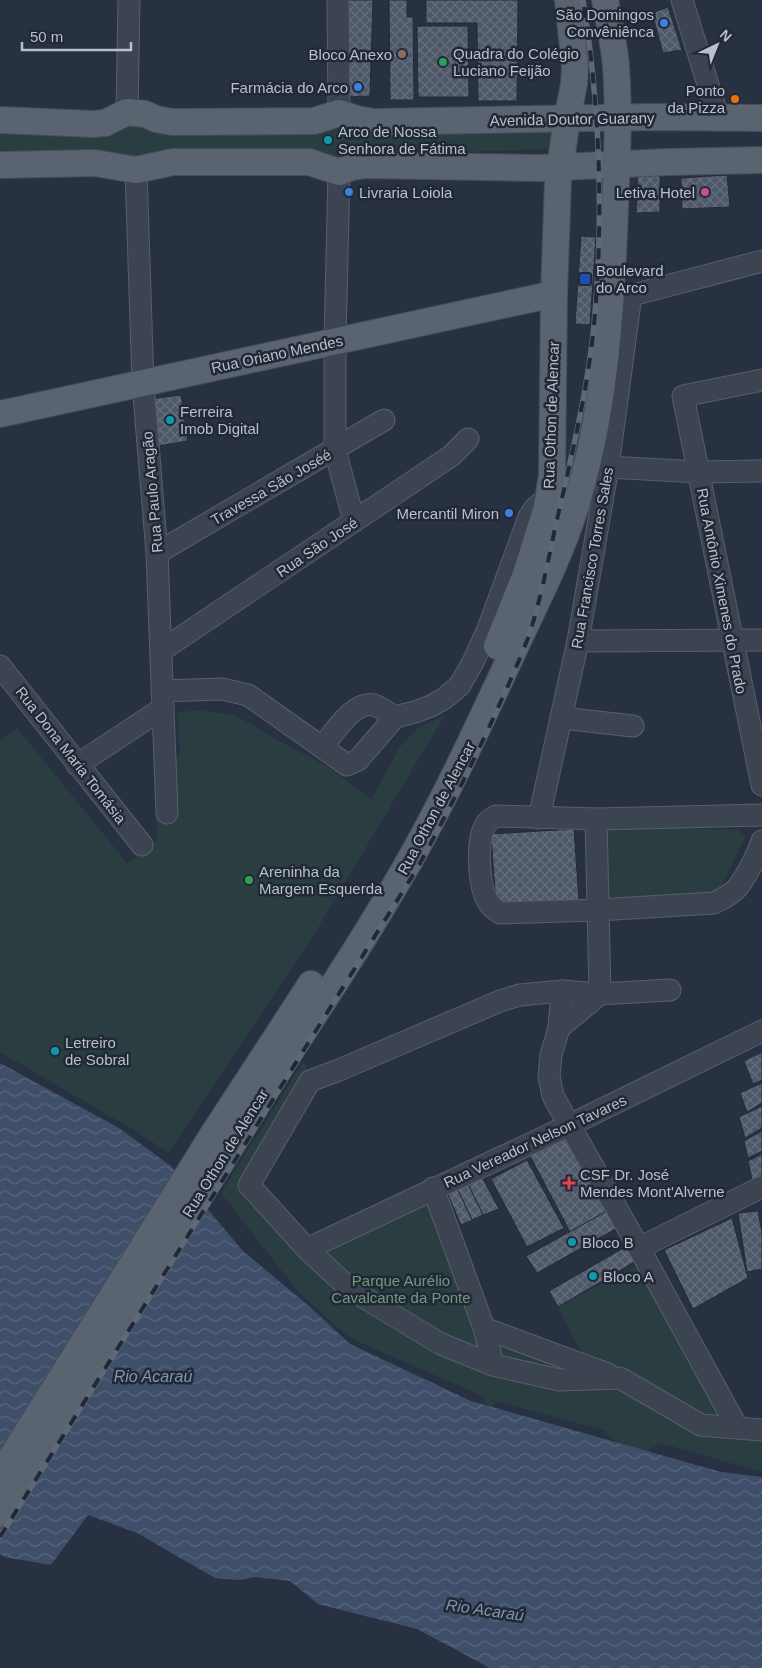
<svg xmlns="http://www.w3.org/2000/svg" width="762" height="1668" viewBox="0 0 762 1668" font-family="Helvetica,sans-serif">
<style>
.park{fill:#2a3e42}
.water{fill:url(#water-waves)}
.building{fill:url(#building-cross-hatch);stroke:#232b38}
.lines{fill:none;stroke-linecap:round;stroke-linejoin:round}
.minor-casing{stroke:#575f6b;stroke-width:23}
.major-casing{stroke:#464d5a;stroke-width:28}
.minor{stroke:#3c4451;stroke-width:21}
.major{stroke:#5a6370;stroke-width:26}
.rail-casing{stroke:#5e6877;stroke-width:5.5}
.rail{stroke:#212936;stroke-width:4;stroke-dasharray:11;stroke-linecap:butt}
.shop-dot{fill:#3f7fe0;stroke:#212936;stroke-width:2}
.education-dot{fill:#8d6e63;stroke:#212936;stroke-width:2}
.leisure-dot{fill:#2e9e5b;stroke:#212936;stroke-width:2}
.food-dot{fill:#e8710a;stroke:#212936;stroke-width:2}
.culture-dot{fill:#0f9aa8;stroke:#212936;stroke-width:2}
.hotel-dot{fill:#d1479c;stroke:#212936;stroke-width:2}
.transit-dot{fill:#1a4fb4;stroke:#212936;stroke-width:2}
.health-dot{fill:#e0444e;stroke:#212936;stroke-width:2}
.labels{text-anchor:middle;dominant-baseline:central;stroke-width:5;stroke-linejoin:round;paint-order:stroke}
.poi-label{font-size:15px;fill:#b9bfcb;stroke:#212936;text-anchor:start}
.street-label{font-size:15px;fill:#b9bfcb;stroke:#212936}
.park-label{font-size:15px;fill:#719a7c;stroke:#212936}
.water-label{font-size:16px;font-style:italic;fill:#8294b0;stroke:#212936}
</style>
<defs>
<pattern id="water-waves" width="16" height="10" patternUnits="userSpaceOnUse" patternTransform="scale(1.25)"><rect width="16" height="10" fill="#3f4e69"/><path d="M0 5q4-4 8 0t8 0" fill="none" stroke="#59667d"/></pattern>
<pattern id="building-cross-hatch" width="8" height="8" patternUnits="userSpaceOnUse" patternTransform="scale(1.25)"><rect width="8" height="8" fill="#4e5869"/><path d="M0 0l8 8M0 8l8-8" fill="none" stroke="#656e7d"/></pattern>
</defs>
<rect width="100%" height="100%" fill="#283141"/>
<!-- park -->
<g class="park">
<polygon points="319,122 557,126 556,149 358,155 344,164 0,162 0,127"/>
<polygon points="195,710 235,715 281,742 328,767 371,799 400,747 418,728 445,715 313,936 169,1153 142,1135 0,1052 0,740 17,728 127,863 137,856 157,840 157,816 180,751 177,713"/>
<polygon points="601,825 739,830 745,837 718,894 606,904"/>
<polygon points="303,1062 311,1075 244,1179 320,1255 431,1202 504,1346 582,1354 558,1307 640,1264 713,1405 762,1429 762,1472 661,1443 633,1458 604,1430 496,1401 492,1408 483,1401 485,1397 350,1338 299,1293 221,1193"/>
</g>
<!-- water -->
<polygon class="water" points="0,1063 119,1128 171,1166 243,1251 309,1306 350,1344 471,1401 721,1472 762,1477 762,1668 490,1668 417,1629 318,1604 290,1581 255,1577 239,1580 215,1578 137,1533 88,1515 51,1565 4,1557 0,1554"/>
<!-- building -->
<g class="building">
<polygon points="344,0 373,0 370,96 346,97"/>
<polygon points="389,0 407,0 407,17 413,17 414,100 390,100"/>
<polygon points="426,0 518,0 517,101 478,101 477,23 426,23"/>
<polygon points="668,7 682,50 663,53 652,13"/>
<polygon points="417,26 468,26 469,97 418,97"/>
<polygon points="660,172 660,212 636,213 638,175"/>
<polygon points="727,175 730,207 682,209 681,178"/>
<polygon points="581,236 596,237 590,325 575,324"/>
<polygon points="181,395 188,441 158,446 151,399"/>
<polygon points="574,829 579,901 496,906 491,834"/>
<polygon points="762,1052 762,1080 753,1084 744,1061"/>
<polygon points="762,1083 762,1103 747,1112 740,1093"/>
<polygon points="762,1106 762,1128 745,1138 739,1117"/>
<polygon points="762,1131 762,1151 748,1158 744,1141"/>
<polygon points="570,1135 607,1211 570,1232 529,1154"/>
<polygon points="762,1154 762,1184 754,1188 748,1161"/>
<polygon points="527,1160 564,1228 527,1247 491,1179"/>
<polygon points="482,1177 499,1209 483,1215 468,1184"/>
<polygon points="468,1184 483,1215 472,1220 457,1188"/>
<polygon points="457,1188 472,1220 461,1225 447,1192"/>
<polygon points="607,1211 617,1228 537,1273 526,1256"/>
<polygon points="758,1211 762,1233 762,1269 747,1272 738,1213"/>
<polygon points="732,1218 748,1278 693,1309 664,1250"/>
<polygon points="627,1246 636,1261 558,1307 549,1291"/>
</g>
<g class="lines">
<!-- minor casing -->
<g class="minor-casing">
<g id="minor">
<polyline points="338,0 339,113"/>
<polyline points="682,0 718,117"/>
<polyline points="127,112 129,0"/>
<polyline points="136,170 143,384 157,553 167,813"/>
<polyline points="339,172 335,342 335,450 354,521"/>
<polyline points="617,299 762,261"/>
<polyline points="762,380 683,396 762,785"/>
<polyline points="595,470 608,467 699,472 762,471"/>
<polyline points="157,553 384,420"/>
<polyline points="578,641 762,640"/>
<polyline points="162,650 451,456 468,439"/>
<polyline points="0,666 142,845"/>
<polyline points="162,691 222,689 248,695 347,765 358,760 395,717 415,712 431,706 445,698 460,685 473,662 488,629 529,517 534,509 548,497"/>
<polyline points="561,718 633,726"/>
<path d="M322,747C334,733 354,700 374,705C381,707 388,713 395,717"/>
<polyline points="77,765 163,708"/>
<path d="M762,815L596,819L496,816C490,819 485,823 483,830C477,848 478,891 491,906C493,908 497,911 500,913L598,910L714,903C722,899 731,895 737,888C746,878 758,853 762,841"/>
<polyline points="539,818 578,641 608,467 631,295"/>
<polyline points="670,990 600,994 562,991 520,995 500,1001 339,1070 310,1081 249,1185 307,1249 350,1289 441,1344 493,1365 559,1380 620,1378 701,1425 762,1430"/>
<polyline points="562,991 559,1028 551,1055 549,1076 553,1096 639,1248 737,1427"/>
<polyline points="559,1028 600,994 596,819"/>
<polyline points="433,1188 484,1328 493,1365"/>
<polyline points="639,1248 762,1187"/>
<polyline points="307,1249 570,1125 762,1031"/>
<polyline points="484,1328 608,1374"/>
</g>
</g>
<!-- major casing -->
<g class="major-casing">
<g id="major">
<polyline points="0,120 93,124 105,123 127,112 145,114 156,119 172,122 314,121 339,113 357,119 374,122 652,117 762,118"/>
<polyline points="0,165 95,163 136,170 173,162 309,162 339,172 352,167 366,165 540,168 668,162 762,160"/>
<polyline points="0,414 554,294"/>
<polyline points="497,646 526,574 547,507 552,475 554,294 558,181 567,119 574,84 575,67 568,0"/>
<polyline points="0,1476 214,1133 311,984"/>
<path d="M0,1513C81,1382 161,1250 245,1121C301,1034 360,948 411,858C448,792 480,723 512,654C534,606 559,559 575,508C603,419 610,327 614,234C616,178 620,122 616,66C614,44 609,22 605,0"/>
</g>
</g>
<!-- minor -->
<use href="#minor" class="minor"/>
<!-- major -->
<use href="#major" class="major"/>
<!-- rail casing -->
<g class="rail-casing">
<path id="rail" d="M0,1537L418,867C444,819 469,771 492,721C504,694 517,667 528,638C542,597 549,554 559,511C573,450 588,387 594,325C604,216 600,107 583,0"/>
</g>
<!-- rail -->
<use href="#rail" class="rail"/>
</g>
<!-- markers -->
<g class="shop-dot">
<circle cx="664" cy="23" r="5"/>
<circle cx="358" cy="87" r="5"/>
<circle cx="349" cy="192" r="5"/>
<circle cx="509" cy="513" r="5"/>
</g>
<circle class="education-dot" cx="402" cy="54" r="5"/>
<g class="leisure-dot">
<circle cx="443" cy="62" r="5"/>
<circle cx="249" cy="880" r="5"/>
</g>
<circle class="food-dot" cx="735" cy="99" r="5"/>
<g class="culture-dot">
<circle cx="328" cy="140" r="5"/>
<circle cx="170" cy="420" r="5"/>
<circle cx="55" cy="1051" r="5"/>
<circle cx="572" cy="1242" r="5"/>
<circle cx="593" cy="1276" r="5"/>
</g>
<circle class="hotel-dot" cx="705" cy="192" r="5"/>
<rect class="transit-dot" x="579" y="273" width="12" height="12" rx="2.5"/>
<path class="health-dot" d="M566.5 1175.5h5v5h5v5h-5v5h-5v-5h-5v-5h5z"/>
<g class="labels">
<!-- poi labels -->
<g class="poi-label">
<text x="654" y="14" text-anchor="end">São Domingos<tspan x="654" dy="17">Convêniênca</tspan></text>
<text x="453" y="53">Quadra do Colégio<tspan x="453" dy="17">Luciano Feijão</tspan></text>
<text x="392" y="54" text-anchor="end">Bloco Anexo</text>
<text x="348" y="87" text-anchor="end">Farmácia do Arco</text>
<text x="725" y="90" text-anchor="end">Ponto<tspan x="725" dy="17">da Pizza</tspan></text>
<text x="338" y="131">Arco de Nossa<tspan x="338" dy="17">Senhora de Fátima</tspan></text>
<text x="359" y="192">Livraria Loiola</text>
<text x="695" y="192" text-anchor="end">Letiva Hotel</text>
<text x="596" y="270">Boulevard<tspan x="596" dy="17">do Arco</tspan></text>
<text x="180" y="411">Ferreira<tspan x="180" dy="17">Imob Digital</tspan></text>
<text x="499" y="513" text-anchor="end">Mercantil Miron</text>
<text x="259" y="871">Areninha da<tspan x="259" dy="17">Margem Esquerda</tspan></text>
<text x="65" y="1042">Letreiro<tspan x="65" dy="17">de Sobral</tspan></text>
<text x="580" y="1174">CSF Dr. José<tspan x="580" dy="17">Mendes Mont'Alverne</tspan></text>
<text x="582" y="1242">Bloco B</text>
<text x="603" y="1276">Bloco A</text>
</g>
<!-- street labels -->
<g class="street-label">
<text transform="translate(572 119) rotate(-1)">Avenida Doutor Guarany</text>
<text transform="translate(277 354) rotate(-12)">Rua Oriano Mendes</text>
<text transform="translate(551 415) rotate(-88)">Rua Othon de Alencar</text>
<text transform="translate(271 487) rotate(-30)">Travessa São Joséé</text>
<text transform="translate(152 492) rotate(-95)">Rua Paulo Aragão</text>
<text transform="translate(317 547) rotate(-34)">Rua São José</text>
<text transform="translate(592 558) rotate(-80)">Rua Francisco Torres Sales</text>
<text transform="translate(722 591) rotate(79)">Rua Antônio Ximenes do Prado</text>
<text transform="translate(71 755) rotate(52)">Rua Dona Maria Tomásia</text>
<text transform="translate(436 808) rotate(-62)">Rua Othon de Alencar</text>
<text transform="translate(535 1141) rotate(-25)">Rua Vereador Nelson Tavares</text>
<text transform="translate(225 1153) rotate(-58)">Rua Othon de Alencar</text>
</g>
<!-- park labels -->
<g class="park-label">
<text x="401" y="1280">Parque Aurélio<tspan x="401" dy="17">Cavalcante da Ponte</tspan></text>
</g>
<!-- water labels -->
<g class="water-label">
<text x="153" y="1376">Rio Acaraú</text>
<text transform="translate(485 1610) rotate(8)">Rio Acaraú</text>
</g>
</g>
<!-- north arrow -->
<g transform="translate(717 45) rotate(43)" stroke="#212936" stroke-width="4" paint-order="stroke">
<path d="M0-4L9 19L0 12L-9 19Z" fill="#b9bfcb"/>
<text y="-8" font-size="14" font-weight="bold" text-anchor="middle" fill="#b9bfcb">N</text>
</g>
<!-- scale -->
<path d="M22 42v8h109v-8" fill="none" stroke="#b9bfcb" stroke-width="2.5"/>
<text x="30" y="42" font-size="15" fill="#b9bfcb" stroke="#212936" stroke-width="4" paint-order="stroke">50 m</text>
</svg>
